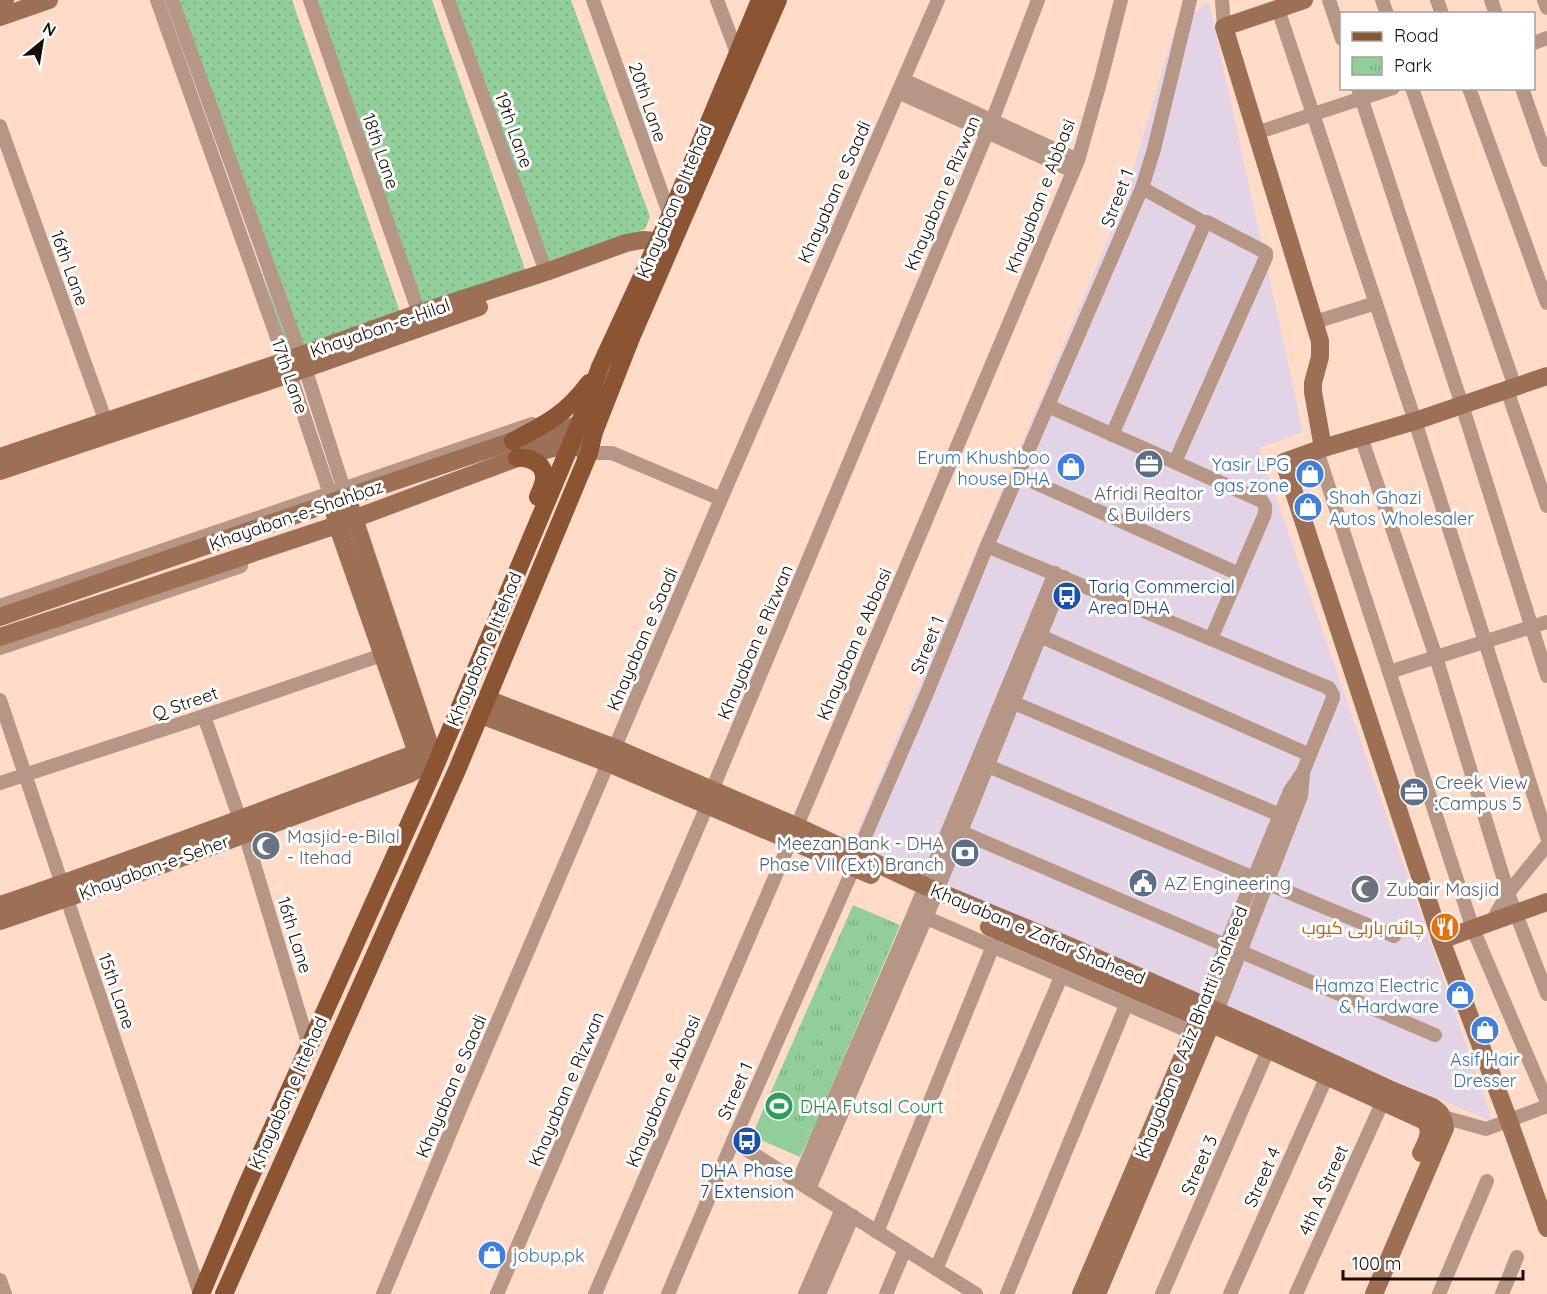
<svg xmlns="http://www.w3.org/2000/svg" width="1547" height="1294" viewBox="0 0 1547 1294" font-family="Quicksand,Cairo,sans-serif">
<style>
.commercial{fill:#e3d3e6}
.grass{fill:url(#grass-dots)}
.park{fill:url(#park-tufts)}
.garden{fill:#91ce9a}
.lines{fill:none;stroke-linecap:round;stroke-linejoin:round}
.street{stroke:#b69684;stroke-width:14}
.secondary{stroke:#9d7056;stroke-width:18}
.primary{stroke:#8b5433;stroke-width:18}
.labels{text-anchor:middle;dominant-baseline:central;stroke-width:6;stroke-linejoin:round;paint-order:stroke}
.street-label{font-size:18px;fill:#190e07;stroke:#fff}
.shop-label{font-size:18px;fill:#366cbe;stroke:#fff;text-anchor:end}
.service-label{font-size:18px;fill:#4e5e75;stroke:#fff;text-anchor:start}
.transit-label{font-size:18px;fill:#164399;stroke:#fff;text-anchor:start}
.worship-label{font-size:18px;fill:#5b616d;stroke:#fff;text-anchor:start}
.food-label{font-size:18px;fill:#c56008;stroke:#fff;text-anchor:end}
.leisure-label{font-size:18px;fill:#27864d;stroke:#fff;text-anchor:start}
</style>
<defs>
<pattern id="grass-dots" width="8" height="8" patternUnits="userSpaceOnUse" patternTransform="scale(1.5)"><rect width="8" height="8" fill="#91ce9a"/><path d="M2 2h.1M6 6h.1" fill="none" stroke="#7cb083" stroke-width="1.8" stroke-linecap="round"/></pattern>
<pattern id="park-tufts" width="24" height="20" patternUnits="userSpaceOnUse" patternTransform="scale(1.5)"><rect width="24" height="20" fill="#91ce9a"/><path d="M3 7l-1-3M5 7V3M7 7l1-3M15 17l-1-3M17 17v-4M19 17l1-3" fill="none" stroke="#7cb083"/></pattern>
</defs>
<rect width="100%" height="100%" fill="#ffdbc8"/>
<!-- commercial -->
<polygon class="commercial" points="1209,2 1303,432 1259,448 1493,1122 850,849 1125,199 1175,26"/>
<!-- grass -->
<g class="grass">
<polygon points="174,0 292,0 400,312 288,351"/>
<polygon points="312,0 432,0 527,275 415,314"/>
<polygon points="452,0 571,0 650,217 645,229 549,261"/>
</g>
<!-- park -->
<polygon class="park" points="853,905 900,925 812,1132 763,1110"/>
<!-- garden -->
<polygon class="garden" points="763,1110 812,1132 800,1157 752,1136"/>
<g class="lines">
<!-- street -->
<g class="street">
<polyline points="157,0 290,374 332,500"/>
<polyline points="172,0 305,368 346,496"/>
<polyline points="310,0 419,313"/>
<polyline points="448,0 546,272"/>
<polyline points="593,0 670,216"/>
<polyline points="717,0 737,53"/>
<polyline points="1222,0 1224,27"/>
<polyline points="1329,0 1342,39"/>
<polyline points="1382,0 1387,14"/>
<polyline points="1437,0 1442,14"/>
<polyline points="1491,0 1496,14"/>
<polyline points="1544,0 1547,8"/>
<polyline points="1278,9 1415,421 1547,837"/>
<polyline points="1534,43 1547,38"/>
<polyline points="904,80 1078,160"/>
<polyline points="1358,88 1462,405 1547,676"/>
<polyline points="1412,88 1515,387"/>
<polyline points="1469,88 1547,303"/>
<polyline points="1522,88 1547,160"/>
<polyline points="898,92 1073,171"/>
<polyline points="0,126 106,422"/>
<polyline points="1256,133 1393,88"/>
<polyline points="1142,188 1205,223"/>
<polyline points="1315,322 1376,303"/>
<polyline points="1507,390 1547,506"/>
<path d="M1048,406L1262,501C1266,506 1266,509 1264,516L1211,639"/>
<polyline points="1112,435 1204,225 1207,222 1263,251 1266,253 1266,257 1175,462"/>
<polyline points="1361,437 1436,657 1508,893 1547,994"/>
<polyline points="1317,451 1473,929 1547,1102"/>
<polyline points="589,453 612,453 721,499"/>
<polyline points="1018,475 1239,574"/>
<polyline points="987,546 1329,688 1333,695 1333,698 1303,772 1290,791 1280,815 1226,945 1204,1005"/>
<polyline points="0,606 532,424"/>
<polyline points="1040,636 1310,755"/>
<polyline points="0,648 241,566"/>
<polyline points="1389,672 1547,622"/>
<polyline points="0,700 200,1294"/>
<polyline points="1014,703 1280,815"/>
<polyline points="204,716 245,834 309,1046"/>
<polyline points="981,763 1254,878 1394,936"/>
<polyline points="0,783 204,716 382,655"/>
<polyline points="952,828 1435,1035"/>
<polyline points="920,915 1193,1033"/>
<polyline points="1491,923 1508,893 1547,845"/>
<polyline points="1217,1011 1301,796 1303,775"/>
<polyline points="1436,1122 1442,1118 1447,1118 1486,1129 1547,1106"/>
<polyline points="733,1141 976,1294"/>
<polyline points="798,1182 914,913 1055,573"/>
<polyline points="809,1189 926,918 1064,577"/>
<polyline points="877,1232 993,946"/>
<polyline points="936,1269 1061,977"/>
<polyline points="0,1280 5,1294"/>
<polyline points="383,1294 458,1114 721,499 938,0"/>
<polyline points="497,1294 707,806 712,790 992,121 1038,0"/>
<polyline points="595,1294 791,840 1078,160 1101,79 1121,0"/>
<polyline points="668,1294 733,1141 854,867 857,855 927,693 987,546 1142,188 1154,149 1190,0"/>
<polyline points="805,1294 842,1209"/>
<polyline points="819,1294 853,1216"/>
<polyline points="886,1294 905,1249"/>
<polyline points="1007,1294 1126,1005"/>
<polyline points="1162,1294 1268,1050"/>
<polyline points="1230,1294 1327,1076"/>
<polyline points="1296,1294 1383,1101"/>
<polyline points="1439,1294 1487,1181"/>
<polyline points="1502,1294 1517,1257"/>
</g>
<!-- secondary -->
<g class="secondary">
<polyline points="1304,0 1224,27 1320,341 1320,357 1313,383 1313,392 1323,448"/>
<polyline points="0,2 5,0"/>
<polyline points="0,17 49,0"/>
<polyline points="1547,376 1415,421 1323,448 1284,462 1441,940 1509,1121 1547,1228"/>
<polyline points="0,457 285,361 419,313 546,272 626,243 642,240 658,241"/>
<polyline points="0,471 290,374 479,307"/>
<polyline points="335,515 340,533 416,750 414,754"/>
<polyline points="0,617 333,502 513,441 579,425 590,431"/>
<polyline points="0,637 337,525 517,458 571,443 582,449"/>
<polyline points="487,699 615,748 796,826 925,886 1074,948 1274,1036 1389,1089 1433,1107 1440,1113 1444,1122 1445,1128 1374,1294"/>
<polyline points="481,715 608,763 871,875"/>
<path d="M0,905C139,858 277,805 414,754"/>
<path d="M0,921L145,871L409,774C422,767 427,764 431,749L347,497"/>
<path d="M989,927L1199,1018L1425,1121C1433,1132 1426,1143 1421,1153"/>
<polyline points="1441,940 1547,902"/>
<polyline points="1081,1294 1203,1009"/>
<polyline points="1097,1294 1216,1012"/>
</g>
<!-- primary -->
<g class="primary">
<path d="M513,441C546,424 566,414 589,383"/>
<path d="M517,458C529,457 545,463 544,478C544,485 540,491 538,497"/>
<polyline points="201,1294 245,1189 433,771 579,425 600,367 670,216 760,0"/>
<polyline points="224,1294 457,770 589,453 594,432 631,338 778,0"/>
</g>
</g>
<!-- icons -->
<defs>
<g id="office-disc" transform="scale(1.5)"><circle r="9.5" fill="#5c6f8a" stroke="#fff"/><path d="M-6-3h4V-5.5h4V-3h4V5H-6ZM-1-4.5V-3h2v-1.5ZM-6 0V1H6V0Z" fill="#fff"/></g>
<g id="shop-disc" transform="scale(1.5)"><circle r="9.5" fill="#3f7fe0" stroke="#fff"/><path d="M-5-2.5h2.3a2.7 3.5 0 0 1 5.4 0H5L5.5 6h-11ZM-1.5-2.5h3a1.5 2.3 0 0 0-3 0Z" fill="#fff"/></g>
<g id="bus-disc" transform="scale(1.5)"><circle r="9.5" fill="#1a4fb4" stroke="#fff"/><path d="M-5-6H5V4H4V6H2V4H-2V6H-4V4H-5ZM-3.5-4V0h7V-4ZM-3.5 1.2v1.5H-2V1.2ZM2 1.2v1.5H3.5V1.2Z" fill="#fff"/></g>
<g id="mosque-disc" transform="scale(1.5)"><circle r="9.5" fill="#6b7280" stroke="#fff"/><path d="M3.5-4.9A6 6 0 1 0 3.5 4.9A5 5 0 1 1 3.5-4.9Z" fill="#fff"/></g>
<g id="bank-disc" transform="scale(1.5)"><circle r="9.5" fill="#5c6f8a" stroke="#fff"/><path d="M-6-4H6V4H-6ZM0-2.3a2.3 2.3 0 1 0 0 4.6a2.3 2.3 0 1 0 0-4.6Z" fill="#fff"/></g>
<g id="civic-disc" transform="scale(1.5)"><circle r="9.5" fill="#5c6f8a" stroke="#fff"/><path d="M-.6-6.5H3V-4.5H.6V-3L4-1V1h2V6H-6V1h2V-1L-.6-3ZM-1.2 2.5V6h2.4V2.5Z" fill="#fff"/></g>
<g id="restaurant-disc" transform="scale(1.5)"><circle r="9.5" fill="#e8710a" stroke="#fff"/><path d="M-5-6h1v4h1v-4h1v4h1v-4h1v5L-1.5 .5V6h-2V.5L-5-1ZM5-6V6H3V1.5H1.5Q1.5-4 5-6Z" fill="#fff"/></g>
<g id="stadium-disc" transform="scale(1.5)"><circle r="9.5" fill="#2e9e5b" stroke="#fff"/><path d="M0-5a6.5 5 0 1 0 0 10a6.5 5 0 1 0 0-10ZM-3.5-1.8h7v3.6h-7Z" fill="#fff"/></g>
</defs>
<g fill-rule="evenodd">
<use href="#office-disc" x="1149" y="464"/>
<use href="#shop-disc" x="1071" y="467"/>
<use href="#shop-disc" x="1310" y="474"/>
<use href="#shop-disc" x="1308" y="507"/>
<use href="#bus-disc" x="1067" y="596"/>
<use href="#office-disc" x="1414" y="792"/>
<use href="#mosque-disc" x="266" y="846"/>
<use href="#bank-disc" x="965" y="853"/>
<use href="#civic-disc" x="1143" y="883"/>
<use href="#mosque-disc" x="1365" y="889"/>
<use href="#restaurant-disc" x="1445" y="927"/>
<use href="#shop-disc" x="1460" y="995"/>
<use href="#shop-disc" x="1485" y="1030"/>
<use href="#stadium-disc" x="779" y="1106"/>
<use href="#bus-disc" x="747" y="1141"/>
<use href="#shop-disc" x="492" y="1255"/>
</g>
<g class="labels">
<!-- street labels -->
<g class="street-label">
<text transform="translate(648 102) rotate(71)">20th Lane</text>
<text transform="translate(514 130) rotate(70)">19th Lane</text>
<text transform="translate(381 151) rotate(71)">18th Lane</text>
<text transform="translate(834 192) rotate(-66)">Khayaban e Saadi</text>
<text transform="translate(942 193) rotate(-67)">Khayaban e Rizwan</text>
<text transform="translate(1040 196) rotate(-69)">Khayaban e Abbasi</text>
<text transform="translate(1117 198) rotate(-69)">Street 1</text>
<text transform="translate(674 201) rotate(-67)">Khayaban e Ittehad</text>
<text transform="translate(70 268) rotate(70)">16th Lane</text>
<text transform="translate(380 328) rotate(-19)">Khayaban-e-Hilal</text>
<text transform="translate(290 376) rotate(71)">17th Lane</text>
<text transform="translate(296 515) rotate(-19)">Khayaban-e-Shahbaz</text>
<text transform="translate(642 639) rotate(-67)">Khayaban e Saadi</text>
<text transform="translate(755 642) rotate(-67)">Khayaban e Rizwan</text>
<text transform="translate(854 644) rotate(-67)">Khayaban e Abbasi</text>
<text transform="translate(927 645) rotate(-68)">Street 1</text>
<text transform="translate(484 649) rotate(-67)">Khayaban e Ittehad</text>
<text transform="translate(185 703) rotate(-19)">Q Street</text>
<text transform="translate(154 867) rotate(-20)">Khayaban-e-Seher</text>
<text transform="translate(1038 934) rotate(23)">Khayaban e Zafar Shaheed</text>
<text transform="translate(295 935) rotate(73)">16th Lane</text>
<text transform="translate(117 991) rotate(71)">15th Lane</text>
<text transform="translate(1191 1032) rotate(-68)">Khayaban e Aziz Bhatti Shaheed</text>
<text transform="translate(451 1086) rotate(-67)">Khayaban e Saadi</text>
<text transform="translate(566 1089) rotate(-67)">Khayaban e Rizwan</text>
<text transform="translate(663 1091) rotate(-67)">Khayaban e Abbasi</text>
<text transform="translate(735 1091) rotate(-66)">Street 1</text>
<text transform="translate(288 1093) rotate(-66)">Khayaban e Ittehad</text>
<text transform="translate(1199 1165) rotate(-66)">Street 3</text>
<text transform="translate(1262 1177) rotate(-66)">Street 4</text>
<text transform="translate(1323 1190) rotate(-66)">4th A Street</text>
</g>
<!-- shop labels -->
<g class="shop-label">
<text x="1050" y="457">Erum Khushboo<tspan x="1050" dy="21">house DHA</tspan></text>
<text x="1289" y="464">Yasir LPG<tspan x="1289" dy="21">gas zone</tspan></text>
<text x="1329" y="497" text-anchor="start">Shah Ghazi<tspan x="1329" dy="21">Autos Wholesaler</tspan></text>
<text x="1439" y="985">Hamza Electric<tspan x="1439" dy="21">&amp; Hardware</tspan></text>
<text x="1485" y="1059" text-anchor="middle">Asif Hair<tspan x="1485" dy="21">Dresser</tspan></text>
<text x="513" y="1255" text-anchor="start">jobup.pk</text>
</g>
<!-- service labels -->
<g class="service-label">
<text x="1149" y="493" text-anchor="middle">Afridi Realtor<tspan x="1149" dy="21">&amp; Builders</tspan></text>
<text x="1435" y="782">Creek View<tspan x="1435" dy="21">:Campus 5</tspan></text>
<text x="944" y="843" text-anchor="end">Meezan Bank - DHA<tspan x="944" dy="21">Phase VII (Ext) Branch</tspan></text>
<text x="1164" y="883">AZ Engineering</text>
</g>
<!-- transit labels -->
<g class="transit-label">
<text x="1088" y="586">Tariq Commercial<tspan x="1088" dy="21">Area DHA</tspan></text>
<text x="747" y="1170" text-anchor="middle">DHA Phase<tspan x="747" dy="21">7 Extension</tspan></text>
</g>
<!-- worship labels -->
<g class="worship-label">
<text x="287" y="836">Masjid-e-Bilal<tspan x="287" dy="21">- Itehad</tspan></text>
<text x="1386" y="889">Zubair Masjid</text>
</g>
<!-- food labels -->
<g class="food-label">
<text x="1424" y="927">چائنہ باربی کیوب</text>
</g>
<!-- leisure labels -->
<g class="leisure-label">
<text x="800" y="1106">DHA Futsal Court</text>
</g>
</g>
<!-- legend -->
<rect x="1340" y="12" width="195" height="78" fill="#ffffff" stroke="#a39f9c" stroke-width="1.5"/>
<rect x="1352" y="32" width="30" height="9" fill="#8b5433" stroke="#a39f9c" stroke-width="1.5"/>
<text x="1394" y="42" font-size="18" fill="#190e07">Road</text>
<rect x="1352" y="57" width="30" height="18" fill="url(#park-tufts)" stroke="#a39f9c" stroke-width="1.5"/>
<text x="1394" y="72" font-size="18" fill="#190e07">Park</text>
<!-- north arrow -->
<g transform="translate(42 42) rotate(30)" stroke="#ffffff" stroke-width="4.5" paint-order="stroke">
<path d="M0-4.5L10 22L0 15L-10 22Z" fill="#190e07"/>
<text y="-9" font-size="16" font-weight="bold" text-anchor="middle" fill="#190e07">N</text>
</g>
<!-- scale -->
<path d="M1343 1270v9h180v-9" fill="none" stroke="#190e07" stroke-width="3"/>
<text x="1352" y="1270" font-size="18" fill="#190e07" stroke="#ffffff" stroke-width="4.5" paint-order="stroke">100 m</text>
</svg>
